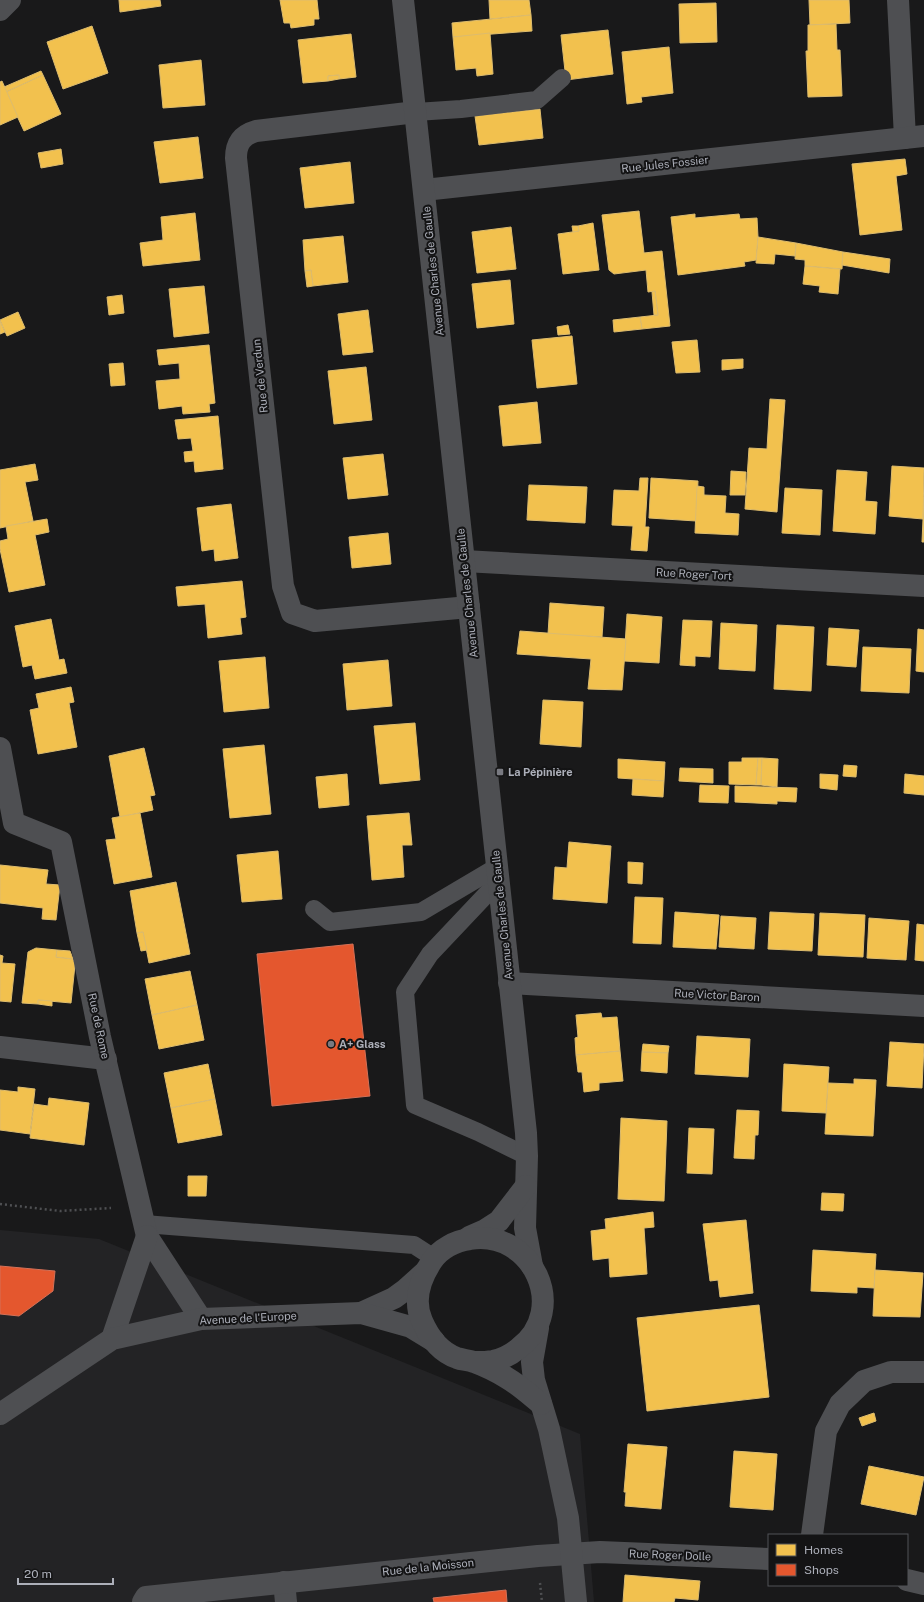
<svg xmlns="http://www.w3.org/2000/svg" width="924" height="1602" viewBox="0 0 924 1602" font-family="'Public Sans',sans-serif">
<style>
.built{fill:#232325}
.homes{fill:#f2c14e;stroke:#ddbc6e}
.shops{fill:#e4572e;stroke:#d37158}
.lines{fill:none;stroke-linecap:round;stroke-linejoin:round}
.path{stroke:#4f5053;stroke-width:2.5;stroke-dasharray:2 3;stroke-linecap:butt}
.service{stroke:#4e4f52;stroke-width:18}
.minor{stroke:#4e4f52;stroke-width:22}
.tertiary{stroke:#4e4f52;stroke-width:22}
.poi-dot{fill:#797a81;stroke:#141415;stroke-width:1.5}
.labels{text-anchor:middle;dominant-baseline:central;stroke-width:4;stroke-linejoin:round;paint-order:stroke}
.street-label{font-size:11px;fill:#acafb9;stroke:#141415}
.poi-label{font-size:11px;font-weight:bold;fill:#acafb9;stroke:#141415;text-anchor:start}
</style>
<rect width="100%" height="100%" fill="#19191a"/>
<!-- built -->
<polygon class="built" points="0,1230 99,1239 580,1434 594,1602 0,1602"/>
<!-- homes -->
<g class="homes">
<polygon points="119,0 160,0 161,6 120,12"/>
<polygon points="280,0 317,0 319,19 314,19 314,25 291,28 290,23 284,23"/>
<polygon points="489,0 529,0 531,15 490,19"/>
<polygon points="809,0 849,0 850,23 810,25"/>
<polygon points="716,3 717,42 680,43 679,4"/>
<polygon points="531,15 532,31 453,37 452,23"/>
<polygon points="836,24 837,50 840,50 842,96 808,97 806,51 808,51 808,25"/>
<polygon points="92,26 108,73 63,89 47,42"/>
<polygon points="608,30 613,74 566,80 561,35"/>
<polygon points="490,33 493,74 477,76 476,68 456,70 453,37"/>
<polygon points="351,34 356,77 339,79 339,75 328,76 328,81 303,83 298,40"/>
<polygon points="669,47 673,93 641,97 642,102 627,104 622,52"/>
<polygon points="201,60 205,105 163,108 159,65"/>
<polygon points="41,71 43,75 6,92 4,87"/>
<polygon points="43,75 61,114 24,131 6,92"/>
<polygon points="339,75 339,79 328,81 328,76"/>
<polygon points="2,81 18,117 0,125 0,82"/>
<polygon points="540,109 543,138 479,145 475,116"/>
<polygon points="198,137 203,178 160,183 154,142"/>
<polygon points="61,149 63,164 41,168 38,153"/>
<polygon points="905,159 907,174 896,176 902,230 860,235 852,164"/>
<polygon points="350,162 354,203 305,208 300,168"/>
<polygon points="639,211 644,253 662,251 670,326 642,329 640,317 658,315 655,291 648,292 646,270 614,274 609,270 602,215"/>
<polygon points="195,213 200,260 143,266 140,243 163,240 161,217"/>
<polygon points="695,214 695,218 739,214 740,219 757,218 758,237 756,260 744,262 745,266 678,275 671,217"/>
<polygon points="593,223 599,270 563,274 558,234 579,231 578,226"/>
<polygon points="572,226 578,226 579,231 573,232"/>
<polygon points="511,227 516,269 477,273 472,232"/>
<polygon points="343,236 348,282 313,286 311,270 305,271 303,240"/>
<polygon points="758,237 796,243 795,256 775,254 774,264 756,263"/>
<polygon points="796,243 843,252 842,269 805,266 805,260 795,259"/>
<polygon points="843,252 890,259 889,273 842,265"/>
<polygon points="805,266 840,269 838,294 819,292 820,286 803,284"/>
<polygon points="311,270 313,286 307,287 305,271"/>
<polygon points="510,280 514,324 477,328 472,284"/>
<polygon points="204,286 209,333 174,337 169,289"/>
<polygon points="655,291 658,315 654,315 652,292"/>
<polygon points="122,295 124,313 109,315 107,297"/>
<polygon points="368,310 373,352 343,355 338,314"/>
<polygon points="18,312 25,328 7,336 0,320"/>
<polygon points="640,317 642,329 614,332 613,320"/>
<polygon points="0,321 5,332 0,334"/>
<polygon points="568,325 570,334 558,335 557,327"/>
<polygon points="572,336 577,384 537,388 532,340"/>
<polygon points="697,340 700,372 676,373 672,342"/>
<polygon points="209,345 215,403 209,404 210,412 183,414 182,406 159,409 156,381 180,379 179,363 159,365 157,350"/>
<polygon points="743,359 743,368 722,370 722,360"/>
<polygon points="123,363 125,385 111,386 109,364"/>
<polygon points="366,367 372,420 334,424 328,371"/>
<polygon points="770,399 785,400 777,512 745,509 749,448 767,449"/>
<polygon points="537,402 541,443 503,446 499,406"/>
<polygon points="218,416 223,469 195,472 194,461 185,462 184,452 193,451 191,438 178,439 175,420"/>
<polygon points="383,454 388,495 348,499 343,458"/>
<polygon points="35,464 38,480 25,482 33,521 0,528 0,470"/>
<polygon points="892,466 924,468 923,519 889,516"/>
<polygon points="837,470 867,472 865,501 877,502 875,534 833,531"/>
<polygon points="731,471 746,472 745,495 730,495"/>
<polygon points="640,478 648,478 645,527 649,527 647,551 631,550 633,526 612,525 614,490 639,491"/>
<polygon points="651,478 698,481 696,521 649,518"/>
<polygon points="529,485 587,487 585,523 527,520"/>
<polygon points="697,486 704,487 704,495 726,496 725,513 739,514 738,535 695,533"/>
<polygon points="785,488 822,490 820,535 782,533"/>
<polygon points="924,497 924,542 922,542"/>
<polygon points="231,504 238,558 215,561 214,549 202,551 197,508"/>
<polygon points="47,519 49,532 35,535 45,585 9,592 0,549 0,541 8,539 6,526"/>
<polygon points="388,533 391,564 352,568 349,537"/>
<polygon points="242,581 246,617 240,618 242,634 208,638 205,604 178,606 176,587"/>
<polygon points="550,603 604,607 602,637 548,634"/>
<polygon points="627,614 662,617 659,663 624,661"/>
<polygon points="51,619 59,660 64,659 67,673 35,679 32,665 23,667 15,626"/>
<polygon points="683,620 712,621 710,657 695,656 695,666 680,665"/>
<polygon points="721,623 757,625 755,671 719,669"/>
<polygon points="777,625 814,627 811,691 774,689"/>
<polygon points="829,628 859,630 856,667 827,665"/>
<polygon points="918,629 924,630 924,672 916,671"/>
<polygon points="520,631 626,639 622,690 588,689 591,659 517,654"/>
<polygon points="863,647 911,649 909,693 861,691"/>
<polygon points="265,657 269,708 224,712 219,661"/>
<polygon points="388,660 392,706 347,710 343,664"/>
<polygon points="71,687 74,702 69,703 77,747 38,754 30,710 39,708 36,694"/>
<polygon points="543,700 583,702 581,747 540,744"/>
<polygon points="415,723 420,780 380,784 374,726"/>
<polygon points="264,745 271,814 230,818 223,749"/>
<polygon points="144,748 155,795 150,796 153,810 120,817 109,756"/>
<polygon points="742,758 758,758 756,785 729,784 729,762 742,762"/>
<polygon points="758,758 762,758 761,785 756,785"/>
<polygon points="762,758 778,759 777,787 761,785"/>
<polygon points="618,759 665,762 664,781 618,778"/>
<polygon points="844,765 857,766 856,777 843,776"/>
<polygon points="680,768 713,769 713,783 679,781"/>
<polygon points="347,774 349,805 319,808 316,777"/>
<polygon points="820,774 838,775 837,790 820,788"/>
<polygon points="905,774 924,776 924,795 904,793"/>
<polygon points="633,779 664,781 663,797 632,795"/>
<polygon points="700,785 729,786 728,803 699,802"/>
<polygon points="735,786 797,788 796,802 777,801 777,804 735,802"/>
<polygon points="140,813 152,877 114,884 106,840 116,839 112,818"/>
<polygon points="409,813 412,845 402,845 404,877 372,880 367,816"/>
<polygon points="569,842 611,846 607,903 553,899 555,867 567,868"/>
<polygon points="278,851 282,899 242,902 237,855"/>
<polygon points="628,862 643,863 642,884 628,883"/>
<polygon points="0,865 48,870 46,884 60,885 56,920 42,919 43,908 0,903"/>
<polygon points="176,882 190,954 149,963 143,932 137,933 130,891"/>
<polygon points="635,897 663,898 661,944 633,943"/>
<polygon points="675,912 719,915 716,949 673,947"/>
<polygon points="770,912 814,914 812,951 768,949"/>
<polygon points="820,913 865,915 863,957 818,955"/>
<polygon points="721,916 756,918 754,949 719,947"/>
<polygon points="869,918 909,921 906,960 867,958"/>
<polygon points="917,924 924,925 924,961 915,960"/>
<polygon points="143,932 147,950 141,951 137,933"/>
<polygon points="36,948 57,950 56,957 73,959 75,965 71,1003 38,1000 38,1004 22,1003 28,952"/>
<polygon points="57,950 70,951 73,959 56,957"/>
<polygon points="0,955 3,956 2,963 15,964 11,1002 0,1001"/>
<polygon points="190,971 197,1005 152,1015 145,979"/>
<polygon points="38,1000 52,1001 52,1006 38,1004"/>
<polygon points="197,1005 204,1040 159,1049 152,1015"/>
<polygon points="601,1013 602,1018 617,1017 620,1051 576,1055 575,1038 578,1037 576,1015"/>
<polygon points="697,1036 750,1039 748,1077 695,1074"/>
<polygon points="890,1042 924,1044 922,1088 887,1086"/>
<polygon points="643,1044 669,1046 668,1053 642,1052"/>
<polygon points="620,1051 623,1081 599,1083 599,1090 584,1092 582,1072 578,1072 576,1055"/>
<polygon points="642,1052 668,1053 667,1073 641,1071"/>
<polygon points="208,1064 215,1099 171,1108 164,1073"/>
<polygon points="784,1064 829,1067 826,1113 782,1111"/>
<polygon points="854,1079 876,1080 873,1136 825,1134 828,1083 854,1084"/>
<polygon points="18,1087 35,1089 30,1134 0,1130 0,1090 18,1092"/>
<polygon points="49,1098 89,1103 84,1145 30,1138 34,1104 48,1106"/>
<polygon points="215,1099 222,1135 178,1143 171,1108"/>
<polygon points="737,1110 759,1111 758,1135 755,1135 754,1159 734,1158"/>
<polygon points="621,1118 667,1121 664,1201 618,1199"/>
<polygon points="689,1128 714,1129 712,1174 687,1173"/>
<polygon points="188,1176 207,1176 206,1196 188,1196"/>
<polygon points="822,1193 844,1194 843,1211 821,1210"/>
<polygon points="653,1212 654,1227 644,1228 647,1274 610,1277 609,1258 593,1260 591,1231 606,1229 605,1219"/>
<polygon points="746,1220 753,1293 720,1297 718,1280 710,1281 703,1224"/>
<polygon points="813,1250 876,1254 874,1288 857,1287 857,1293 811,1291"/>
<polygon points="875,1270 923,1273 920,1317 873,1316"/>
<polygon points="759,1305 769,1397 647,1411 637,1318"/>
<polygon points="874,1413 876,1421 862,1426 859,1418"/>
<polygon points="628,1444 667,1447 661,1509 625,1506 626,1492 624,1492"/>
<polygon points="734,1451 777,1454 773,1510 730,1507"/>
<polygon points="869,1466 924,1477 916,1515 861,1504"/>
<polygon points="625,1575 700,1581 698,1600 675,1598 674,1602 623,1602"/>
</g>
<!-- shops -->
<g class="shops">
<polygon points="353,944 370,1096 272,1106 257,954"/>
<polygon points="0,1266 55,1271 53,1291 19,1316 0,1314"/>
<polygon points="506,1590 507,1602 434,1602 433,1598"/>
</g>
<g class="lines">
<!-- path -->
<g class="path">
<polyline points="0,1204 60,1211 111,1208"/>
<polyline points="540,1583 542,1602"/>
</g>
<!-- service -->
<g class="service">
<polyline points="416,112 461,109 537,100 562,78"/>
<polyline points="499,881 430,954 405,992 415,1105 478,1132 527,1156"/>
<polyline points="314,909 330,922 421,912 497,867"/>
<polyline points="144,1224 414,1245 434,1258"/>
</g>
<!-- minor -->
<g class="minor">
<polyline points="898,0 905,138"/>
<polyline points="0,10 10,0"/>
<path d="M416,112L256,131C242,135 236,143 236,158L283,586L292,613L315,621L469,607"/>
<polyline points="424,190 924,136"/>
<polyline points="464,561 924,586"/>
<polyline points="0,748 14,823 61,842 100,1037 147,1236 201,1319"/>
<polyline points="509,983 924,1006"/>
<polyline points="0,1047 106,1059"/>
<polyline points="361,1313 394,1298 405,1290 425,1272"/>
<polyline points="112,1339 147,1236"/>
<polyline points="0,1414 112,1339 201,1319 361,1313 411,1327 434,1341"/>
<polyline points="812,1535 826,1431 840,1404 864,1381 891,1372 924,1372"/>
<polyline points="907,1580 924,1584"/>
<polyline points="284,1582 286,1602"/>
<polyline points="143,1602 146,1597 538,1556 600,1552 769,1559"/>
</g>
<!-- tertiary -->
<g class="tertiary">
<polyline points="403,0 526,1133 527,1156 525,1228 532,1266"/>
<polyline points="469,1237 485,1230 499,1221 526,1186"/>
<polyline points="538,1328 532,1362 534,1380 549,1429 568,1518 576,1602"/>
<path d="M474,1362C480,1362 487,1362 493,1361C502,1359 512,1354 519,1348C570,1309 532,1229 470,1239C455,1241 440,1249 432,1261C420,1279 413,1301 422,1321C429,1337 440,1352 457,1358C462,1360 469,1360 474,1362C485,1366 497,1372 507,1378C519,1385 530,1395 541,1404"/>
</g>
</g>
<!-- markers -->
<g class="poi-dot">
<rect x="496" y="768" width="8" height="8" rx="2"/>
<circle cx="331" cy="1044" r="4"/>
</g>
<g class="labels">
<!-- street labels -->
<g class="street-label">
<text transform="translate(665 164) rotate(-6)">Rue Jules Fossier</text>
<text transform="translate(433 271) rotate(-96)">Avenue Charles de Gaulle</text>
<text transform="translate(260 376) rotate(-96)">Rue de Verdun</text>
<text transform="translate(694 574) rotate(3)">Rue Roger Tort</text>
<text transform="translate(467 593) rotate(-96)">Avenue Charles de Gaulle</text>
<text transform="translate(502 915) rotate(-96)">Avenue Charles de Gaulle</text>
<text transform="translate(717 995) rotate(3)">Rue Victor Baron</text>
<text transform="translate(99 1026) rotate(78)">Rue de Rome</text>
<text transform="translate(248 1318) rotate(-3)">Avenue de l'Europe</text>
<text transform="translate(670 1555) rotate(2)">Rue Roger Dolle</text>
<text transform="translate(428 1567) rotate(-6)">Rue de la Moisson</text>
</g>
<!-- poi labels -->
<g class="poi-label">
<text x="508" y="772">La Pépinière</text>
<text x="339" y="1044">A+ Glass</text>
</g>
</g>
<!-- legend -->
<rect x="768" y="1534" width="140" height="52" fill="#141415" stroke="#515257"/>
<rect x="776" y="1544" width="20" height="12" fill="#f2c14e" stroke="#515257"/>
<text x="804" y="1554" font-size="12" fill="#acafb9">Homes</text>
<rect x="776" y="1564" width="20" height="12" fill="#e4572e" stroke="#515257"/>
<text x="804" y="1574" font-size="12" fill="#acafb9">Shops</text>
<!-- scale -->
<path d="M18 1578v6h95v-6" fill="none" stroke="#acafb9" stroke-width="2"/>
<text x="24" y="1578" font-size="12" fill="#acafb9" stroke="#141415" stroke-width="3" paint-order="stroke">20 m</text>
</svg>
